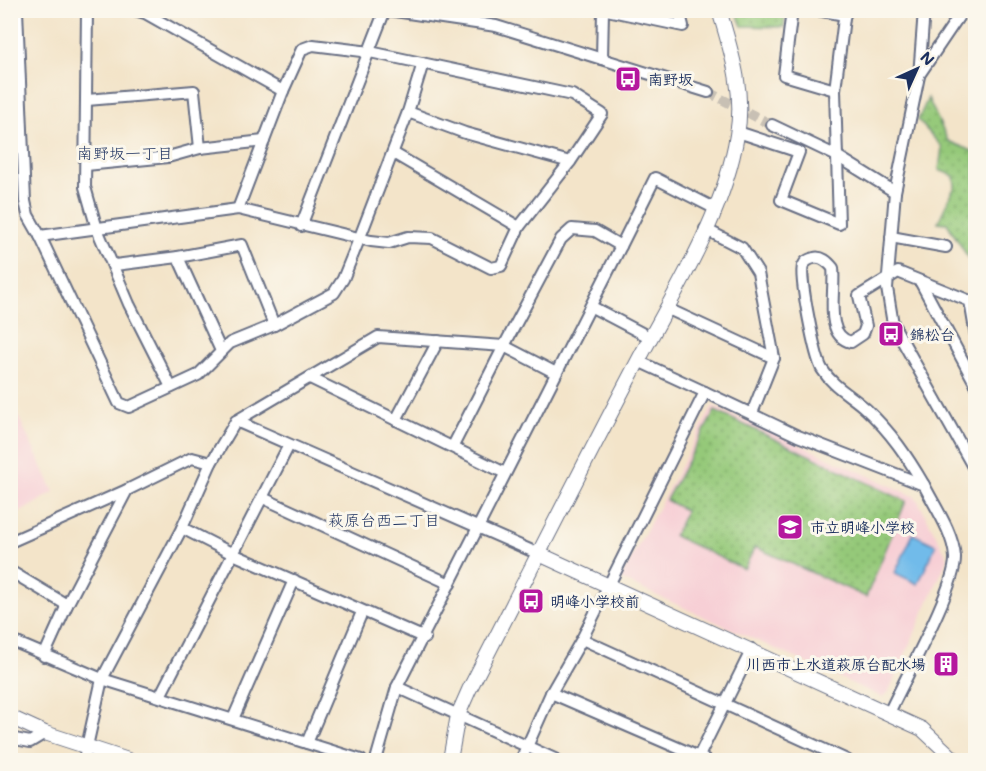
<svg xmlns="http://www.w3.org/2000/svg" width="986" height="771" viewBox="0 0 986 771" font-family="Mali,'Klee One',sans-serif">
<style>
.built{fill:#f7cfd5}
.park{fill:url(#park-dots);stroke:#587c6c;stroke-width:1.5}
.water{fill:#71bbea;stroke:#4675a4;stroke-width:1.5}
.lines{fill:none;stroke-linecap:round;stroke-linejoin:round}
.minor-tunnel{stroke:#c8c0b4;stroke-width:10;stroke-dasharray:10 5;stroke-linecap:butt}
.minor-casing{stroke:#676e83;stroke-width:14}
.tertiary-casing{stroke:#676e83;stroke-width:16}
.minor{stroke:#fff;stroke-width:10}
.tertiary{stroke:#fff;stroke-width:14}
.labels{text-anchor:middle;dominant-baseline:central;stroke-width:6;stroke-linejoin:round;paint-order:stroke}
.poi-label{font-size:15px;font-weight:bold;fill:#1b2f5e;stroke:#fbf7ec;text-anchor:start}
.neighbourhood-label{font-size:16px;fill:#1b2f5e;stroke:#fbf7ec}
</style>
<defs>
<pattern id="park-dots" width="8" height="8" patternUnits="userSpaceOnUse" patternTransform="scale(1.5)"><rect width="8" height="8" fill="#95c979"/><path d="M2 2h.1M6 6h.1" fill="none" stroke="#79a466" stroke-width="1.8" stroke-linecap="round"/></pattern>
</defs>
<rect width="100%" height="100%" fill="#fbf7ec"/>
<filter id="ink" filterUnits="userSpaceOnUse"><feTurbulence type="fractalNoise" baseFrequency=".0167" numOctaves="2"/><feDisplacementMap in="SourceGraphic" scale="12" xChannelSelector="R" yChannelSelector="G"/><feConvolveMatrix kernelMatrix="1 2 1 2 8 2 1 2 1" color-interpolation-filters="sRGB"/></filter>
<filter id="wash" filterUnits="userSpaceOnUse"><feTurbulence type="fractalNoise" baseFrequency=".008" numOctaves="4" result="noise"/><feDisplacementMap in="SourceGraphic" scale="24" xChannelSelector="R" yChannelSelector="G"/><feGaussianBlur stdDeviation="1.35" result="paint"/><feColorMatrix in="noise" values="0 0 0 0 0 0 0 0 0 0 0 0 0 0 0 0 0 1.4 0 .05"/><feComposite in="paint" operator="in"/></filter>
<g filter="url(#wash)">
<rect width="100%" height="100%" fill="#f3e4c9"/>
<!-- built -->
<g class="built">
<polygon points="10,399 54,492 11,518 10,518"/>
<polygon points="713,406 916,497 948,558 888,693 882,697 620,579"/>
</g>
<!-- park -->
<g class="park">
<polygon points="736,11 785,12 784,27 742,26"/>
<polygon points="928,98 948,141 975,152 975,269 947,223 938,222 955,186 954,176 939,170 942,147 918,120"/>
<polygon points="715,411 906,501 866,597 755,547 744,569 674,536 686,511 666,500"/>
</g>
<!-- water -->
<polygon class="water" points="913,534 936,545 918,584 895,573"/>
</g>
<g filter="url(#ink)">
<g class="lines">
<!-- minor-tunnel -->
<polyline class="minor-tunnel" points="708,92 772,125"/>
<!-- minor casing -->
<g class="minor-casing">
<g id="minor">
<polyline points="17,10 25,201 28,215 40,236"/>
<polyline points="87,10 85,187 97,229 129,304 171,387"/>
<polyline points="135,10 145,13 283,91 302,49 313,45 370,52 572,95 602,114 570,162 519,227 501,266 491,268 432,238 408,237 389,243 371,241 238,209 40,236 119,403 129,407 198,375 230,343 274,325 334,293 343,279 360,237 408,112 423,63"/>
<polyline points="388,10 496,26 708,92"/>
<polyline points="607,10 683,26 679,10"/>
<polyline points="792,10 784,75 835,90"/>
<polyline points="817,10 845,15"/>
<polyline points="924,10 919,76 895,192 887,288 893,324 976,472"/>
<polyline points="602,59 603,10"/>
<polyline points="919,75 963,10"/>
<polyline points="87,100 194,91 200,148"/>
<polyline points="408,112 465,133 570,162"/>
<polyline points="772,125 837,156 895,192"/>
<polyline points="738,132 799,152 781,200 839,224 835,90 845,10"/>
<polyline points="393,153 519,227"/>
<polyline points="86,165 168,157 200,148 264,141"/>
<polyline points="238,209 283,91"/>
<polyline points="301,226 385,10"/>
<polyline points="705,229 742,248 758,273 774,358 752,413"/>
<polyline points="891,237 946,247"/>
<polyline points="115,265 178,257"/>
<polyline points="921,283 976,385"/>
<polyline points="592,307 651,338"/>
<polyline points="666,308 774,358"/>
<polyline points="221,351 178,257 242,245 274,325"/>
<polyline points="638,361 705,392"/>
<polyline points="310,378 505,473"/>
<polyline points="396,420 438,341"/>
<polyline points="236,421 539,554"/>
<polyline points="453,446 504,346 556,373"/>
<path d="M924,485C907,456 891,432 866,409C851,395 833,387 822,369C815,357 799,277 803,266C805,261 809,259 814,258C822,256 828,262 833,268C836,290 823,336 851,342L863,334L866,326L859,296L898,272L970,301L976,336"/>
<polyline points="263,498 450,584"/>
<polyline points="182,528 233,554 425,638"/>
<polyline points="10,542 127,490 192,458 211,463"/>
<polyline points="10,571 67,605"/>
<polyline points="582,639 847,760"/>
<polyline points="10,640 102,679 361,760"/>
<polyline points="44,656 67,605 127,490"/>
<polyline points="397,687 557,760"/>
<polyline points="551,693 706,760"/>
<polyline points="160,696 289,445"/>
<polyline points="233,719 294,580"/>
<polyline points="10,738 30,742 45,733"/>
<polyline points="307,743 362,612"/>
<polyline points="84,760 102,679 182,528 211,463 236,421 378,337 504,346 561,239 572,229 595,231 621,246 655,178 714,208"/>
<polyline points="376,760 397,687 621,246"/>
<path d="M521,760L551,693L582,639L705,392L798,436L924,485C935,507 953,532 955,557C957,585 903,682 889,713"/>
<polyline points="697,760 752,649"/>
</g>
</g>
<!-- tertiary casing -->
<g class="tertiary-casing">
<g id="tertiary">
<polyline points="539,554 922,729 955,760"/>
<polyline points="10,717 45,733 128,760"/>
<path d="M450,760L458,715L469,690C525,581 580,471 637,363C675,291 724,215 737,135C745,91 731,51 719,10"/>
</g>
</g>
<!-- minor -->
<use href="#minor" class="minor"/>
<!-- tertiary -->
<use href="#tertiary" class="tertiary"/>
</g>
</g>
<!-- icons -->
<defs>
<g id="bus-square" transform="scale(1.35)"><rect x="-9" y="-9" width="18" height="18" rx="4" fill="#b5179e" stroke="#fbf7ec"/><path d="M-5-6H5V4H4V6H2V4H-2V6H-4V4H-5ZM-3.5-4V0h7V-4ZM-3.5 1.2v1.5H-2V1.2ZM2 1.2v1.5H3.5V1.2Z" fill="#fff"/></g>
<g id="school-square" transform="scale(1.35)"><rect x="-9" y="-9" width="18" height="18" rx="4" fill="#b5179e" stroke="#fbf7ec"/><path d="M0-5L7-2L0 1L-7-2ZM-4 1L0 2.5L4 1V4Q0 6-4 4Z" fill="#fff"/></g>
<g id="building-square" transform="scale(1.35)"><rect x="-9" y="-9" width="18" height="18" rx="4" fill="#b5179e" stroke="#fbf7ec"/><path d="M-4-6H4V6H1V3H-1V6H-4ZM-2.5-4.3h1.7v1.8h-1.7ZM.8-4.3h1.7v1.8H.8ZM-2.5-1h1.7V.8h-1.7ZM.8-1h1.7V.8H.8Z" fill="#fff"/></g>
</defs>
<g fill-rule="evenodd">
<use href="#bus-square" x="628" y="79"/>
<use href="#bus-square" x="891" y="334"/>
<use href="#school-square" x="790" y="527"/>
<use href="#bus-square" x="531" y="601"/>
<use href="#building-square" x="946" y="664"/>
</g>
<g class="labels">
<!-- poi labels -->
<g class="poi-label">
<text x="648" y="79">南野坂</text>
<text x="910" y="334">錦松台</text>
<text x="810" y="527">市立明峰小学校</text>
<text x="550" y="601">明峰小学校前</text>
<text x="926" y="664" text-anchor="end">川西市上水道萩原台配水場</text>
</g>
<!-- neighbourhood labels -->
<g class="neighbourhood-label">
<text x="125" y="152">南野坂一丁目</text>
<text x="384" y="519">萩原台西二丁目</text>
</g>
</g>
<!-- margin -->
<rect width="986" height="771" fill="none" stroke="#fbf7ec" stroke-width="36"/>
<!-- north arrow -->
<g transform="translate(917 69) rotate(45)" stroke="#fbf7ec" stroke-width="4.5" paint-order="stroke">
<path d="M0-4.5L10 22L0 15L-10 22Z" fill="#1b2f5e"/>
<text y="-9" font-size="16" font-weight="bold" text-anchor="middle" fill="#1b2f5e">N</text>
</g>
</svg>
